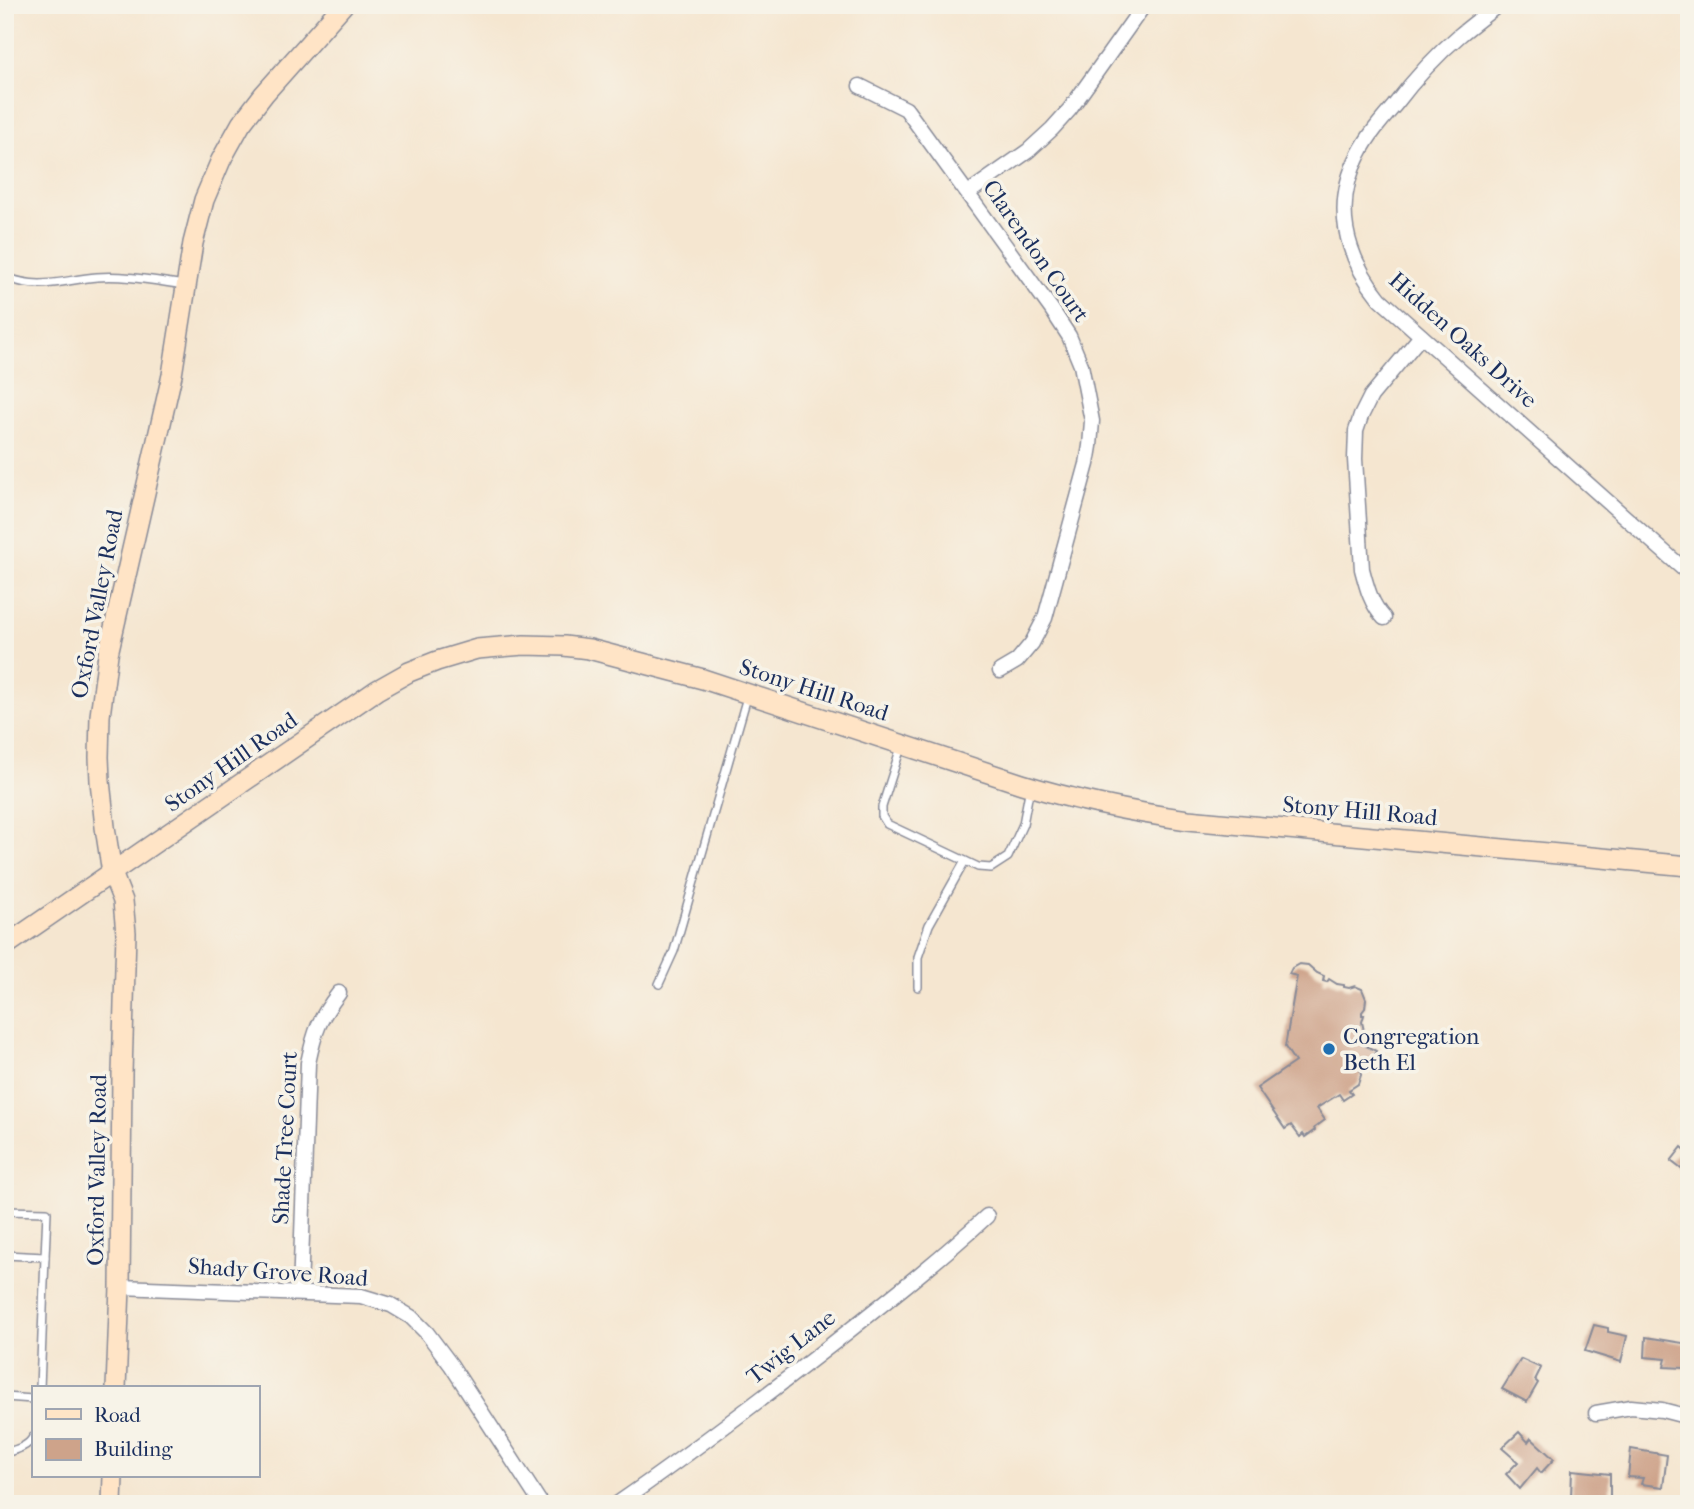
<svg xmlns="http://www.w3.org/2000/svg" width="1694" height="1509" viewBox="0 0 1694 1509" font-family="'IM FELL French Canon',serif">
<style>
.building{fill:#cea38a}
.lines{fill:none;stroke-linecap:round;stroke-linejoin:round}
.lane-casing{stroke:#888a97;stroke-width:10}
.street-casing{stroke:#888a97;stroke-width:17}
.secondary-casing{stroke:#888a97;stroke-width:22}
.lane{stroke:#fff;stroke-width:7}
.street{stroke:#fff;stroke-width:14}
.secondary{stroke:#ffe4c6;stroke-width:19}
.poi-dot{fill:#1f6fb2;stroke:#f7f3e8;stroke-width:2.5}
.labels{text-anchor:middle;dominant-baseline:central;stroke-width:7;stroke-linejoin:round;paint-order:stroke}
.street-label{font-size:23px;fill:#1b2f5e;stroke:#f7f3e8}
.poi-label{font-size:23px;fill:#1b2f5e;stroke:#f7f3e8;text-anchor:start}
</style>
<rect width="100%" height="100%" fill="#f7f3e8"/>
<filter id="ink" filterUnits="userSpaceOnUse"><feTurbulence type="fractalNoise" baseFrequency=".0143" numOctaves="2"/><feDisplacementMap in="SourceGraphic" scale="14" xChannelSelector="R" yChannelSelector="G"/><feConvolveMatrix kernelMatrix="1 2 1 2 8 2 1 2 1" color-interpolation-filters="sRGB"/></filter>
<filter id="wash" filterUnits="userSpaceOnUse"><feTurbulence type="fractalNoise" baseFrequency=".00686" numOctaves="4" result="noise"/><feDisplacementMap in="SourceGraphic" scale="28" xChannelSelector="R" yChannelSelector="G"/><feGaussianBlur stdDeviation="1.57" result="paint"/><feColorMatrix in="noise" values="0 0 0 0 0 0 0 0 0 0 0 0 0 0 0 0 0 1.4 0 .05"/><feComposite in="paint" operator="in"/></filter>
<g filter="url(#wash)">
<rect width="100%" height="100%" fill="#f5e6d0"/>
<g id="blocks">
<!-- building -->
<g class="building">
<polygon points="1299,964 1308,965 1317,973 1324,976 1323,981 1327,982 1329,979 1337,984 1344,985 1344,987 1349,988 1355,986 1362,989 1366,999 1365,1008 1362,1012 1362,1015 1364,1015 1362,1022 1364,1031 1361,1032 1360,1039 1353,1039 1376,1051 1370,1064 1355,1057 1360,1066 1361,1075 1358,1084 1349,1090 1352,1094 1343,1100 1339,1094 1317,1108 1325,1120 1314,1128 1315,1130 1305,1137 1303,1134 1300,1137 1291,1125 1285,1129 1257,1088 1295,1062 1285,1047 1297,976 1289,974 1292,968"/>
<polygon points="1682,1147 1689,1153 1689,1175 1671,1161"/>
<polygon points="1594,1325 1608,1328 1608,1332 1627,1336 1621,1362 1585,1351"/>
<polygon points="1646,1337 1689,1344 1685,1368 1664,1367 1666,1359 1645,1357"/>
<polygon points="1521,1359 1541,1368 1535,1380 1538,1383 1527,1402 1502,1389"/>
<polygon points="1519,1432 1528,1442 1531,1438 1554,1459 1541,1473 1537,1468 1520,1489 1506,1474 1518,1462 1502,1448"/>
<polygon points="1631,1449 1667,1455 1663,1487 1641,1484 1643,1478 1628,1477"/>
<polygon points="1572,1470 1610,1474 1610,1497 1571,1497"/>
</g>
</g>
</g>
<g filter="url(#ink)">
<use href="#blocks" fill-opacity="0" stroke="#888a97" stroke-width="2"/>
<g class="lines">
<!-- lane casing -->
<g class="lane-casing">
<g id="lane">
<path d="M5,277C41,291 62,280 97,277C127,275 156,281 185,285"/>
<polyline points="901,747 882,807 882,816 887,824 978,867 991,868 1008,857 1023,824 1030,787"/>
<polyline points="659,984 674,951 747,697"/>
<polyline points="918,987 918,957 929,925 965,861"/>
<polyline points="5,1211 47,1212 45,1257"/>
<polyline points="5,1255 45,1257 40,1388"/>
<polyline points="5,1397 33,1399"/>
<path d="M5,1453C15,1450 28,1447 33,1437"/>
</g>
</g>
<!-- street casing -->
<g class="street-casing">
<g id="street">
<path d="M1498,5C1485,15 1472,25 1460,35C1435,56 1413,81 1394,106C1381,121 1368,136 1359,154C1332,205 1345,256 1380,299L1689,574"/>
<polyline points="860,86 906,109 1052,310 1069,336 1081,365 1092,421 1090,446 1087,464 1045,618 1032,643 1017,661 1000,671"/>
<polyline points="968,193 1028,151 1052,129 1070,109 1144,5"/>
<path d="M1384,618C1371,604 1367,588 1362,569L1355,459L1356,431L1361,416L1371,396L1421,336"/>
<polyline points="120,1287 361,1296 391,1305 411,1317 427,1333 451,1365 541,1504"/>
<path d="M300,1293L308,1063C315,1030 319,1019 339,993"/>
<polyline points="1596,1413 1631,1407 1662,1410 1689,1417"/>
<path d="M617,1504C691,1453 760,1400 831,1345C884,1303 937,1262 987,1216"/>
</g>
</g>
<!-- secondary casing -->
<g class="secondary-casing">
<g id="secondary">
<path d="M5,946L377,690L409,672L437,661L477,649L524,645L564,646L589,649L703,679L1022,784C1077,801 1131,812 1188,820L1689,866"/>
<polyline points="116,1388 120,1287 122,1074 126,933 123,901 112,873 105,827 100,781 99,757 100,716 108,654 172,375 193,243 204,200 221,160 241,124 264,94 343,5"/>
<polyline points="112,1504 113,1476"/>
</g>
</g>
<!-- lane -->
<use href="#lane" class="lane"/>
<!-- street -->
<use href="#street" class="street"/>
<!-- secondary -->
<use href="#secondary" class="secondary"/>
</g>
</g>
<!-- markers -->
<circle class="poi-dot" cx="1329" cy="1049" r="7"/>
<g class="labels">
<!-- street labels -->
<g class="street-label">
<text transform="translate(1036 251) rotate(55)">Clarendon Court</text>
<text transform="translate(1463 340) rotate(42)">Hidden Oaks Drive</text>
<text transform="translate(97 604) rotate(-79)">Oxford Valley Road</text>
<text transform="translate(814 690) rotate(18)">Stony Hill Road</text>
<text transform="translate(231 762) rotate(-35)">Stony Hill Road</text>
<text transform="translate(1360 811) rotate(5)">Stony Hill Road</text>
<text transform="translate(285 1138) rotate(-87)">Shade Tree Court</text>
<text transform="translate(97 1170) rotate(-89)">Oxford Valley Road</text>
<text transform="translate(278 1272) rotate(4)">Shady Grove Road</text>
<text transform="translate(791 1347) rotate(-38)">Twig Lane</text>
</g>
<!-- poi labels -->
<g class="poi-label">
<text x="1343" y="1036">Congregation<tspan x="1343" dy="26">Beth El</tspan></text>
</g>
</g>
<!-- margin -->
<rect width="1694" height="1509" fill="none" stroke="#f7f3e8" stroke-width="28"/>
<!-- legend -->
<rect x="32" y="1386" width="228" height="91" fill="#f7f3e8" stroke="#9fa5b1" stroke-width="2"/>
<rect x="46" y="1409" width="35" height="10" fill="#ffe4c6" stroke="#9fa5b1" stroke-width="2"/>
<text x="94" y="1422" font-size="21" fill="#1b2f5e">Road</text>
<rect x="46" y="1439" width="35" height="21" fill="#cea38a" stroke="#9fa5b1" stroke-width="2"/>
<text x="94" y="1456" font-size="21" fill="#1b2f5e">Building</text>
</svg>
